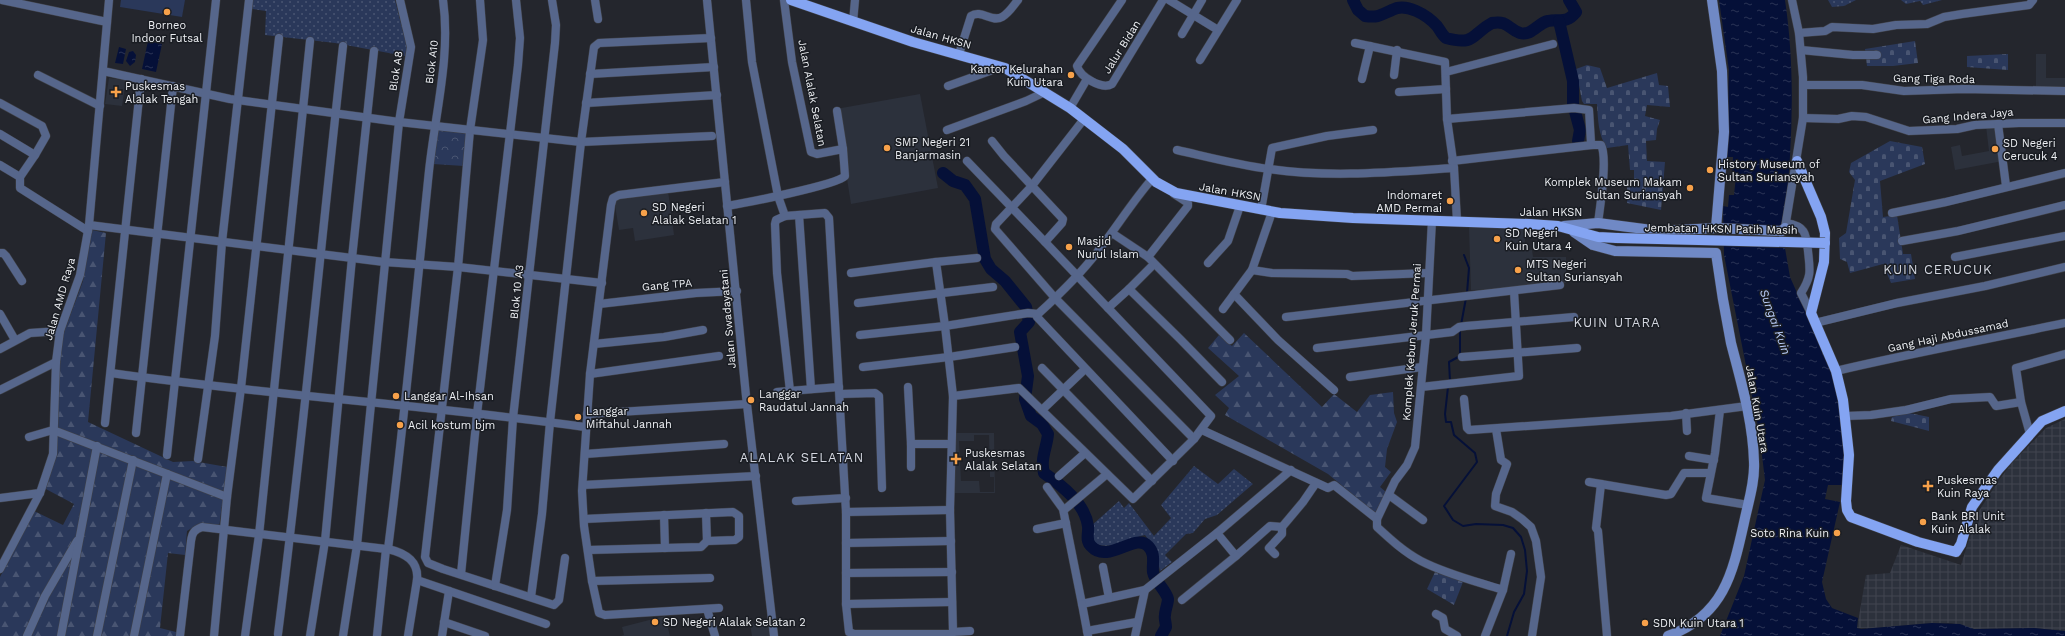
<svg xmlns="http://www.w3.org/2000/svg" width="2065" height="636" viewBox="0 0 2065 636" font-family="'Work Sans',sans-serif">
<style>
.built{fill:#2c313c;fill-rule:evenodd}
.industrial{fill:url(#industrial-grid)}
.grass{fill:url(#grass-dots)}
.forest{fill:url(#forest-firs)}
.cemetery{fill:url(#cemetery-stones)}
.park{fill:url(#park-crowns)}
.pitch{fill:#2a385a}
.water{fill:url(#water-ripples)}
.pier{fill:#24262d}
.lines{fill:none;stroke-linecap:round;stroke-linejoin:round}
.stream{stroke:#051038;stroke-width:2}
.river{stroke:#051038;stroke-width:12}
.street-casing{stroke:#404249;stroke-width:9}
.secondary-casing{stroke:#404249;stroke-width:11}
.primary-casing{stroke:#404249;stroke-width:11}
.street{stroke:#56668b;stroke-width:8}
.secondary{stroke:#7089c5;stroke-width:10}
.primary{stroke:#84a4f2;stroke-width:10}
.primary-bridge-casing{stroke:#404249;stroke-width:11;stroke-linecap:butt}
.primary-bridge{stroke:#84a4f2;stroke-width:10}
.poi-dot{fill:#f7a14a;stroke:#1a1d23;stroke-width:1.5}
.labels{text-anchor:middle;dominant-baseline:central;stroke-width:3;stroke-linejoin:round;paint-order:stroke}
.poi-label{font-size:11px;fill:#edeff3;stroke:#1a1d23;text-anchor:start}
.street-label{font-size:11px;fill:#edeff3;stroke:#1a1d23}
.water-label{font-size:12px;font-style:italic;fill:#b8ccf8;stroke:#1a1d23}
.quarter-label{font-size:13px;letter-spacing:1px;fill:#d3d6df;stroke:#1a1d23}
</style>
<defs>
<pattern id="industrial-grid" width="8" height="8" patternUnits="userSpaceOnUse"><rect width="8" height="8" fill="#2c313c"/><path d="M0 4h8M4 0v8" fill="none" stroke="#41454f"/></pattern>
<pattern id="grass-dots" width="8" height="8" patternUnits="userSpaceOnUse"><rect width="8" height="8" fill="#2a385a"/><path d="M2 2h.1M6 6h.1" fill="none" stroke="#495572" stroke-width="1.8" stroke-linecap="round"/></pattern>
<pattern id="forest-firs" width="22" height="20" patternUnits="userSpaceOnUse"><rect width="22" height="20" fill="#2a385a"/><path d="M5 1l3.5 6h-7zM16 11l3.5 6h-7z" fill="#495572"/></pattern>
<pattern id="cemetery-stones" width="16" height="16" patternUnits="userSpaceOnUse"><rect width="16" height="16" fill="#2a385a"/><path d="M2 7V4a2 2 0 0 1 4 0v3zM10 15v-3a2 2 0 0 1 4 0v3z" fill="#495572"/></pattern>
<pattern id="park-crowns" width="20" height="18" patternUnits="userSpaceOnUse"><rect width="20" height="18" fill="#2a385a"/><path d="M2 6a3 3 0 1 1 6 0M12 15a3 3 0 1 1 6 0" fill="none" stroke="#495572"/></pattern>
<pattern id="water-ripples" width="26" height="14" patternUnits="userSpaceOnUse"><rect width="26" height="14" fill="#051038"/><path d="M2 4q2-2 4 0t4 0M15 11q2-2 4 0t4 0" fill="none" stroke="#2a3355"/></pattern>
</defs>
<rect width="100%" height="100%" fill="#24262d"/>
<!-- built -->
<g class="built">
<polygon points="2036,54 2046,54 2046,78 2065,78 2065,90 2036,90"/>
<polygon points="109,78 126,80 122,106 105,104"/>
<polygon points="920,94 938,188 851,204 836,109"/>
<polygon points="1997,124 2003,161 1955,170 1951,147 1960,145 1962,156 1989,151 1986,126"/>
<polygon points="668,191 674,235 635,241 633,228 619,230 614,199"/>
<polygon points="1469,227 1526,228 1524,251 1532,250 1533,257 1566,257 1566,283 1511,289 1471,290"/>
<path d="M952,433H994L995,493H953ZM974,435H989L990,477H994V492H980L979,481H961L959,441H974Z"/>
<polygon points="665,616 670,636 621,636 624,635 622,627"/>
<polygon points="769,622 770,636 752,636 750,624"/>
</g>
<!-- industrial -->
<polygon class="industrial" points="2065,419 2065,631 2034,628 1974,629 1951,623 1932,623 1874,628 1857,628 1866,575 1890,573 1901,545 1961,565 1977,514 1999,480 2011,464 2046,428"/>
<!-- grass -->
<g class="grass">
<polygon points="253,0 395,0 407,47 405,56 335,43 265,35 266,11 252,9"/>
<polygon points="1828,0 1856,0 1844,6 1832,7"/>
<polygon points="1901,0 1942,0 1923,5 1920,1 1906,4"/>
<path d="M1194,466L1218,484L1234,469L1253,484L1217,515L1205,519L1193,533L1186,534L1165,555L1172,562L1160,571L1155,548L1145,535C1127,539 1106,554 1090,540L1091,526L1119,501L1124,508L1129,503L1154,536L1171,518L1161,505Z"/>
</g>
<!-- forest -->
<g class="forest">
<polygon points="92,230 106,233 88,422 173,462 193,461 227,467 219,528 195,526 187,531 185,555 168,553 160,628 176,632 177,636 0,636 0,577 34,511 63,525 74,504 44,488 49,477 59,360 64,332 83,281"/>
<polygon points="1244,333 1322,407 1334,394 1357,412 1370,395 1393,392 1394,413 1397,422 1387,449 1385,467 1391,472 1380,487 1386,492 1375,513 1328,474 1225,415 1229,408 1215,395 1239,376 1208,348 1219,335 1232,346"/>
</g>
<!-- cemetery -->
<g class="cemetery">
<polygon points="1915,41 1918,63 1893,66 1867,66 1865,49"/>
<polygon points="2008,54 2008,70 1967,67 1967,56"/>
<path d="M1587,65L1600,68L1607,88L1657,73L1659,85L1668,86L1670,107L1647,105L1645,116L1660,120L1657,129L1656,140L1646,141L1647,161L1665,162L1661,210L1627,203V182H1634V170H1630L1628,145L1607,148C1598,135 1598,119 1597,104H1584L1582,101L1576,69Z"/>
<polygon points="1890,141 1922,147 1925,164 1880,181 1883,217 1897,215 1903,254 1911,254 1915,279 1891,283 1883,264 1850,273 1847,262 1840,259 1839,238 1846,233 1855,180 1849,172 1851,163"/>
<polygon points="1909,413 1929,417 1929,431 1891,421 1892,417"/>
<polygon points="1435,572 1463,582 1454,605 1427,589"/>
</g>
<!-- park -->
<polygon class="park" points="437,130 468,134 464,166 433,164"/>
<!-- pitch -->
<polygon class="pitch" points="121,0 185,0 182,17 120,7"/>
<!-- water -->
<g class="water">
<path d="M1719,0H1785C1796,73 1792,146 1785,219L1781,225L1790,277L1835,378L1841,412L1846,465L1842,485H1828L1825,499L1840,502L1822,582L1826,599L1832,608L1858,618L1857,628L1861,629L1932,623L1960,624L1974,629L2034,628L2065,631V636H1720L1744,576L1765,480L1759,431L1724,255L1723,206L1728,207L1729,195H1734L1736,176H1732L1733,157H1727L1729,70Z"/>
<polygon points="148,41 162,44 156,72 142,69"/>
<polygon points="119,47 126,49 123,64 115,63"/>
<polygon points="133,51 136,55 135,62 130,66 126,61 129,52"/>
</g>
<!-- pier -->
<polygon class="pier" points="1721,233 1783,236 1787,248 1722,246"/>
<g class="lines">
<!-- stream -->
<g class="stream">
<polyline points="1464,255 1469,268 1467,293"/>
<polyline points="1461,325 1466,298"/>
<polyline points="1450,381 1449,362 1460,356 1460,329"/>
<polyline points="1448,387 1445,414 1446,422 1451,422 1454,435 1475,453 1477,462 1444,506 1453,520 1463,526 1476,524 1503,525 1513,528 1521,537 1525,550 1527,571 1524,594 1514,612 1507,636"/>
</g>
<!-- river -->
<g class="river">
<path d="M1353,0L1358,10L1365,16C1378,18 1381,15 1392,10C1406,2 1427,15 1437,26C1440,30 1442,35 1446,38C1476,46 1471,34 1492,23C1508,20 1508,29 1520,33C1532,36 1538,23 1548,21C1560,18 1565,25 1576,12L1569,0"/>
<polyline points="1559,21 1573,81 1573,104 1580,130 1578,141"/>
<path d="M943,173L953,181L965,185L975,199L985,259L991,269L1005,281L1026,307L1029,322L1020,332L1028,376L1025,399L1031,416L1042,424L1048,434C1047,447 1040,459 1044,473C1061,485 1085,503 1088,526C1089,533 1085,540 1091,546C1108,565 1135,532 1148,546C1156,554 1152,563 1153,572C1155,582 1166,590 1168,599C1168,604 1165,610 1165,615C1164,618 1166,623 1166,627L1161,636"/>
</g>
<!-- street casing -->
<g class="street-casing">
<g id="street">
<polyline points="2,0 107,22"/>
<polyline points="480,0 483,40 470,130 458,267 425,557 428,563 443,569 554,605 559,600 565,558"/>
<polyline points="595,0 598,19"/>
<polyline points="707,0 746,396 774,636"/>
<polyline points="746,0 752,62 778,196 785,216"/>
<path d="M1122,0L1077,66C1080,77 1102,90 1112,84L1163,0"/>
<polyline points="1169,0 1218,30"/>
<polyline points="853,22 855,0"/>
<polyline points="1799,33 1825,31 1832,27 1873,29 1896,25 1927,24 1944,17 1962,14 2029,5 2033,0"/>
<polyline points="1182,34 1202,0"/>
<polyline points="1355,43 1445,62 1447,119 1454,168 1457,221"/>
<polyline points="1801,50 1853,55 1877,55"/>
<path d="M959,54L971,16C981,9 992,23 1002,17C1009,13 1013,6 1018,0"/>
<polyline points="1200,60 1237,0"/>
<polyline points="103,71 230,99 399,122 581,142 712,136"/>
<polyline points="1446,72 1553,44"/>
<polyline points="590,74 714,67"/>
<polyline points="38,75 100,106"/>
<polyline points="1394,75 1397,50"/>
<polyline points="1362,79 1370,46"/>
<polyline points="1804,85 1862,85 1904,91 1964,89 2065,91"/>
<polyline points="948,86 1001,67"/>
<polyline points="1399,92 1446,89"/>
<polyline points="0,103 42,126 46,136 35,155"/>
<polyline points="586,103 717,95"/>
<polyline points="1070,108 1087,79"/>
<polyline points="837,111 843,149"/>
<polyline points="1803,118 1838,119 1852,116 1866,117 1909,131 1957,129 1975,125 2019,123 2065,123"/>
<polyline points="1084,119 1031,187 996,224 995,229 1055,298 1194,439"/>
<path d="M1447,119L1574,108L1589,110L1591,143L1592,145H1601C1608,158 1600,207 1598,223"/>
<polyline points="1998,124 2006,186"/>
<polyline points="947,130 1026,101 1045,92"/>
<polyline points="0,134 35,155 20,177 20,188 88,231"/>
<path d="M1177,150C1208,157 1238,165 1269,169C1331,178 1392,172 1454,168"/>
<polyline points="967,161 1045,242"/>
<polyline points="1452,161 1592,145"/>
<polyline points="0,165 20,177"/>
<path d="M1152,179C1133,201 1118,225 1101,247C1083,272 1060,294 1038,314L1037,317L1173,461"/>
<path d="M727,206C745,203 837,185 845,176L843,149L817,154L811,152L792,62L784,0"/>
<polyline points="1261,210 1272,148 1327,136 1373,130"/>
<polyline points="1892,213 1946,202 2065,173"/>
<polyline points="799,215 811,389"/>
<path d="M1786,223C1806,226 1806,234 1808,251C1810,270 1812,276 1801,293L1811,313"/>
<polyline points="89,225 384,262 458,267 602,283"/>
<polyline points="1785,228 1803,118 1803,77 1799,33 1792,0"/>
<polyline points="1112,233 1148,257 1230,340"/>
<polyline points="1902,241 1958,231 2065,205"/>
<polyline points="0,253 3,253 6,256 22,281"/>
<polyline points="1148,257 1188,206 1188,203 1174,194"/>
<polyline points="1955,257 2065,236"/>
<polyline points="936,262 977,258"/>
<polyline points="1208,263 1228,241 1240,206"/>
<polyline points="1154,264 1129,289 1180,339 1222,382"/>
<polyline points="1252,270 1272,273 1347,274 1352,276 1428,273"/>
<polyline points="851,273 936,262 945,326 860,335"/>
<polyline points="1234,294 1278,340 1334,390"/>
<polyline points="858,303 993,287"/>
<polyline points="599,304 696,293 737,291"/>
<polyline points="1108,308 1129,289"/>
<polyline points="1223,309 1252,270 1272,212"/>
<polyline points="0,314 15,340"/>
<polyline points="1286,317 1560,285"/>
<polyline points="1815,323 1897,303 1985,286 2065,267"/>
<polyline points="594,344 664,337 703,330"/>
<polyline points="1317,348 1452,332 1459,327 1466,326 1574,317"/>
<polyline points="0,349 30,333 60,331"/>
<polyline points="1462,357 1577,348"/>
<polyline points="863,367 949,357 1015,347"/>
<polyline points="1042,368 1152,481"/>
<path d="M1836,371C1912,353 1989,339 2065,323"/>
<path d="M111,373C268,395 427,405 585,427"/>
<polyline points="590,374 719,356"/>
<polyline points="1350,377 1422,367"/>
<polyline points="908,387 911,444"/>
<polyline points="1421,387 1519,376 1514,291"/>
<polyline points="0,390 56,362"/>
<polyline points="790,391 777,273 775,224 776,220 785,216 825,213 829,218 846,512 950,510"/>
<polyline points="777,392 839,387"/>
<polyline points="840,394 875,393 879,396 882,488"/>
<polyline points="953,396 1019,388 1133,499 1194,439 1211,416 1045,242 1062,223 1063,219 1004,156 992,141"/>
<polyline points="1464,399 1467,428 1469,430 1671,416 1747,406"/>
<polyline points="1042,410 1085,369"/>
<polyline points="1720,410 1715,453 1706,498 1748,505"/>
<polyline points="1686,413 1687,431"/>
<polyline points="587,414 747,404"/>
<polyline points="1846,416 1871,415 1906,410 1951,399 1990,397 1996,406 2021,402"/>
<polyline points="105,423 141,79"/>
<polyline points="1496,429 1501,460 1507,464 1496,494 1495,506 1512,512 1522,519 1531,527 1536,541 1541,577 1532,636"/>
<polyline points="1202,430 1328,488 1334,485 1377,519 1395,481 1407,465 1415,447 1426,335 1432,220"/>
<polyline points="136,433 173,86"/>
<polyline points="2030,434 2021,402 2016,368 2065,354"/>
<polyline points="29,437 53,430 227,497"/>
<polyline points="585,454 724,444"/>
<polyline points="167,455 216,0"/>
<polyline points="1689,456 1714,460"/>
<polyline points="198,459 215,336 222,242 249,0"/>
<polyline points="911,467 911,444 951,444"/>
<polyline points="1059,476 1085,453"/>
<polyline points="1589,482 1666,495 1671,494 1684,473 1710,473"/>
<polyline points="1601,484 1596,528 1598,531 1607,636"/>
<polyline points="583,485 756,476"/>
<polyline points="1047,487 1063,509 1082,604 1145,590 1217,533 1291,470"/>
<polyline points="1389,495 1423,520"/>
<polyline points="0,498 40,493"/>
<polyline points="796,501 846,498"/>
<polyline points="1064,510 1107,474"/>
<polyline points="846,512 846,604 849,632 854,634 950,634"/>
<polyline points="706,513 707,541"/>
<polyline points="664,515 665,548"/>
<polyline points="584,519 733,512 739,516 739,537 735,540 707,541 701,547 588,550"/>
<path d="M1377,519V527C1390,539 1404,552 1421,561C1446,574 1475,581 1503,590"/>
<polyline points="1037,529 1066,523"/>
<polyline points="1217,533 1236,556 1270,526 1282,527 1303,502 1316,483"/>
<polyline points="846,543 951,541"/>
<path d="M388,549C404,423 416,297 429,171C435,114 451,56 443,0"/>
<polyline points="1275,554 1269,548 1282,534 1282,527"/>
<polyline points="1103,567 1109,598"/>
<polyline points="0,569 40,493 53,454 56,362 60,331 80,275 89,225 109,0"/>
<polyline points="846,573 952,572"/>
<polyline points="461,574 477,414 518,65 520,38 516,0"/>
<polyline points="417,580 546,624"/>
<polyline points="592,581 710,578"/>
<polyline points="495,586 507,510 513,418 555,43 556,25 552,0"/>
<polyline points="531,597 542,514 550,422 581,142 594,47 599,43 711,38"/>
<polyline points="1182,600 1236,556"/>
<polyline points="846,604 952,602"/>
<polyline points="1082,604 1088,636"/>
<polyline points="719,608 605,615 599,613 592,581 584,526 582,491 590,374 611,205 613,198 619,195 725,182"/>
<polyline points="707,609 715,636"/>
<polyline points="1436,614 1443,618 1445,629 1457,636"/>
<polyline points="444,622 485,636"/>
<polyline points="1087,631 1137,622"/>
<polyline points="953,632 970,631"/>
<path d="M278,634C303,439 321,242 343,46"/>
<polyline points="27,636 45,596 77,541"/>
<polyline points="61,636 97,446"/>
<polyline points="97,636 133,460"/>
<polyline points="134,636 167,474"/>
<path d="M180,636L191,541C192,533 194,530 202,527L386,549"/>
<polyline points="214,636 227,497 241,388 279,38"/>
<polyline points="245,636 259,535 310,41"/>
<polyline points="310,636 325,541 352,258 374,51"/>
<polyline points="343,636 357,545 399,122 411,47 400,0"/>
<path d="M377,636L386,549H388C405,553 419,561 417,580L408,636"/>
<polyline points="442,636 449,591"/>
<polyline points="950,636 953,632 950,510 953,396 945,326 1028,313 1038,314"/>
<polyline points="1135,636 1145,590"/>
<polyline points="1485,636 1503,590 1511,554"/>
</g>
</g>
<!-- secondary casing -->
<g class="secondary-casing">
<g id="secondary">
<polyline points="1712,0 1722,71 1724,132 1716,228"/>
<polyline points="1564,226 1598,223 1659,231 1716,228 1782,231 1785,228"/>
<path d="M1574,232L1593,245L1615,251L1716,253C1720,283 1725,313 1731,343C1741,382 1753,421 1754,462C1755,481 1749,500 1745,518C1733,572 1725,615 1668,636"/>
</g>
</g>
<!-- primary casing -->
<g class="primary-casing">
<g id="primary">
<polyline points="791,0 913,42 1005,68 1070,108 1123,149 1156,182 1176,193 1280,213 1353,218 1529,224 1558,226 1598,237 1617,238"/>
<polyline points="1797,161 1821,217 1825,233 1824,262 1811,313 1836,371 1843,400 1849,455 1846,501 1847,510 1851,517 1918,542 1956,552 1961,544 1972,507 1998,470 2042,421 2065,411"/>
</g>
</g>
<!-- street -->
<use href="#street" class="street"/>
<!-- secondary -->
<use href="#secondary" class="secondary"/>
<!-- primary -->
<use href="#primary" class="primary"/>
<!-- primary-bridge casing -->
<g class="primary-bridge-casing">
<polyline id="primary-bridge" points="1617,238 1825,243"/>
</g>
<!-- primary-bridge -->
<use href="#primary-bridge" class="primary-bridge"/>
</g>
<!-- markers -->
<g class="poi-dot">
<circle cx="167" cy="12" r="4"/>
<circle cx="1071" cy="75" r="4"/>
<path d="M114 86h4v4h4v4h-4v4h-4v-4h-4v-4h4z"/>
<circle cx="887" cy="148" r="4"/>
<circle cx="1995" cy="149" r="4"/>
<circle cx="1710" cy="170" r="4"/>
<circle cx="1690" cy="188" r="4"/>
<circle cx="1450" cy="201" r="4"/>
<circle cx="644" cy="213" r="4"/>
<circle cx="1497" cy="239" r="4"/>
<circle cx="1069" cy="247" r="4"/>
<circle cx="1518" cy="270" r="4"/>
<circle cx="396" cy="396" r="4"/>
<circle cx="751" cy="400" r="4"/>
<circle cx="578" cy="417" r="4"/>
<circle cx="400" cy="425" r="4"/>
<path d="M954 453h4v4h4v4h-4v4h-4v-4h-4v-4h4z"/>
<path d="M1926 480h4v4h4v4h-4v4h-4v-4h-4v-4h4z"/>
<circle cx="1923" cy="522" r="4"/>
<circle cx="1837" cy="533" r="4"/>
<circle cx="655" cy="622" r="4"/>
<circle cx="1645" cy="623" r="4"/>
</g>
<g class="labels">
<!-- poi labels -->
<g class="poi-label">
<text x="167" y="25" text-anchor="middle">Borneo<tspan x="167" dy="13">Indoor Futsal</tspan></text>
<text x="1063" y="69" text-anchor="end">Kantor Kelurahan<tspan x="1063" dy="13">Kuin Utara</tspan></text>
<text x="125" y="86">Puskesmas<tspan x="125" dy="13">Alalak Tengah</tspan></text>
<text x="895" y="142">SMP Negeri 21<tspan x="895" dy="13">Banjarmasin</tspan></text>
<text x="2003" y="143">SD Negeri<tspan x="2003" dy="13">Cerucuk 4</tspan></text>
<text x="1718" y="164">History Museum of<tspan x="1718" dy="13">Sultan Suriansyah</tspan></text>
<text x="1682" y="182" text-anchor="end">Komplek Museum Makam<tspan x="1682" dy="13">Sultan Suriansyah</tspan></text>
<text x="1442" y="195" text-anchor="end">Indomaret<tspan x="1442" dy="13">AMD Permai</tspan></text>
<text x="652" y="207">SD Negeri<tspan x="652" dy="13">Alalak Selatan 1</tspan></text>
<text x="1505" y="233">SD Negeri<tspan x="1505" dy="13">Kuin Utara 4</tspan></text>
<text x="1077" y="241">Masjid<tspan x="1077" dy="13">Nurul Islam</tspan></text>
<text x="1526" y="264">MTS Negeri<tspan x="1526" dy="13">Sultan Suriansyah</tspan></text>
<text x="759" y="394">Langgar<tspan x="759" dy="13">Raudatul Jannah</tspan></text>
<text x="404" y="396">Langgar Al-Ihsan</text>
<text x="586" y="411">Langgar<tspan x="586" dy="13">Miftahul Jannah</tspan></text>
<text x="408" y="425">Acil kostum bjm</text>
<text x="965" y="453">Puskesmas<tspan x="965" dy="13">Alalak Selatan</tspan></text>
<text x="1937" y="480">Puskesmas<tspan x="1937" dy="13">Kuin Raya</tspan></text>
<text x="1931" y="516">Bank BRI Unit<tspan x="1931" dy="13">Kuin Alalak</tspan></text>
<text x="1829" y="533" text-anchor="end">Soto Rina Kuin</text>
<text x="663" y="622">SD Negeri Alalak Selatan 2</text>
<text x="1653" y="623">SDN Kuin Utara 1</text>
</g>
<!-- street labels -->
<g class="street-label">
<text transform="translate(941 37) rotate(16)">Jalan HKSN</text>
<text transform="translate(1122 47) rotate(-58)">Jalur Bidan</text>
<text transform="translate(432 62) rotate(-83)">Blok A10</text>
<text transform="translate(396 71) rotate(-81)">Blok A8</text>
<text transform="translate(1934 79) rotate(1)">Gang Tiga Roda</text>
<text transform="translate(812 93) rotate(79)">Jalan Alalak Selatan</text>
<text transform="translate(1968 116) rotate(-5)">Gang Indera Jaya</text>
<text transform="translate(1230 192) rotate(10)">Jalan HKSN</text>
<text x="1551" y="212">Jalan HKSN</text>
<text transform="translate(1721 229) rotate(1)">Jembatan HKSN Patih Masih</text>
<text transform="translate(667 285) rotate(-5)">Gang TPA</text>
<text transform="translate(517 292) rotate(-84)">Blok 10 A3</text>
<text transform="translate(60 299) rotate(-74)">Jalan AMD Raya</text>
<text transform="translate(728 319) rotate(-95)">Jalan Swadayatani</text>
<text transform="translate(1948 336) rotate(-12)">Gang Haji Abdussamad</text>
<text transform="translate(1412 342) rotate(-86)">Komplek Kebun Jeruk Permai</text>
<text transform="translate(1757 409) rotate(80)">Jalan Kuin Utara</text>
</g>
<!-- water labels -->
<g class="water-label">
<text transform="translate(1775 322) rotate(70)">Sungai Kuin</text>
</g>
<!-- quarter labels -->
<g class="quarter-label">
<text x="1938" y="269">KUIN CERUCUK</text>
<text x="1617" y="322">KUIN UTARA</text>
<text x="802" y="457">ALALAK SELATAN</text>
</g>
</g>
</svg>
